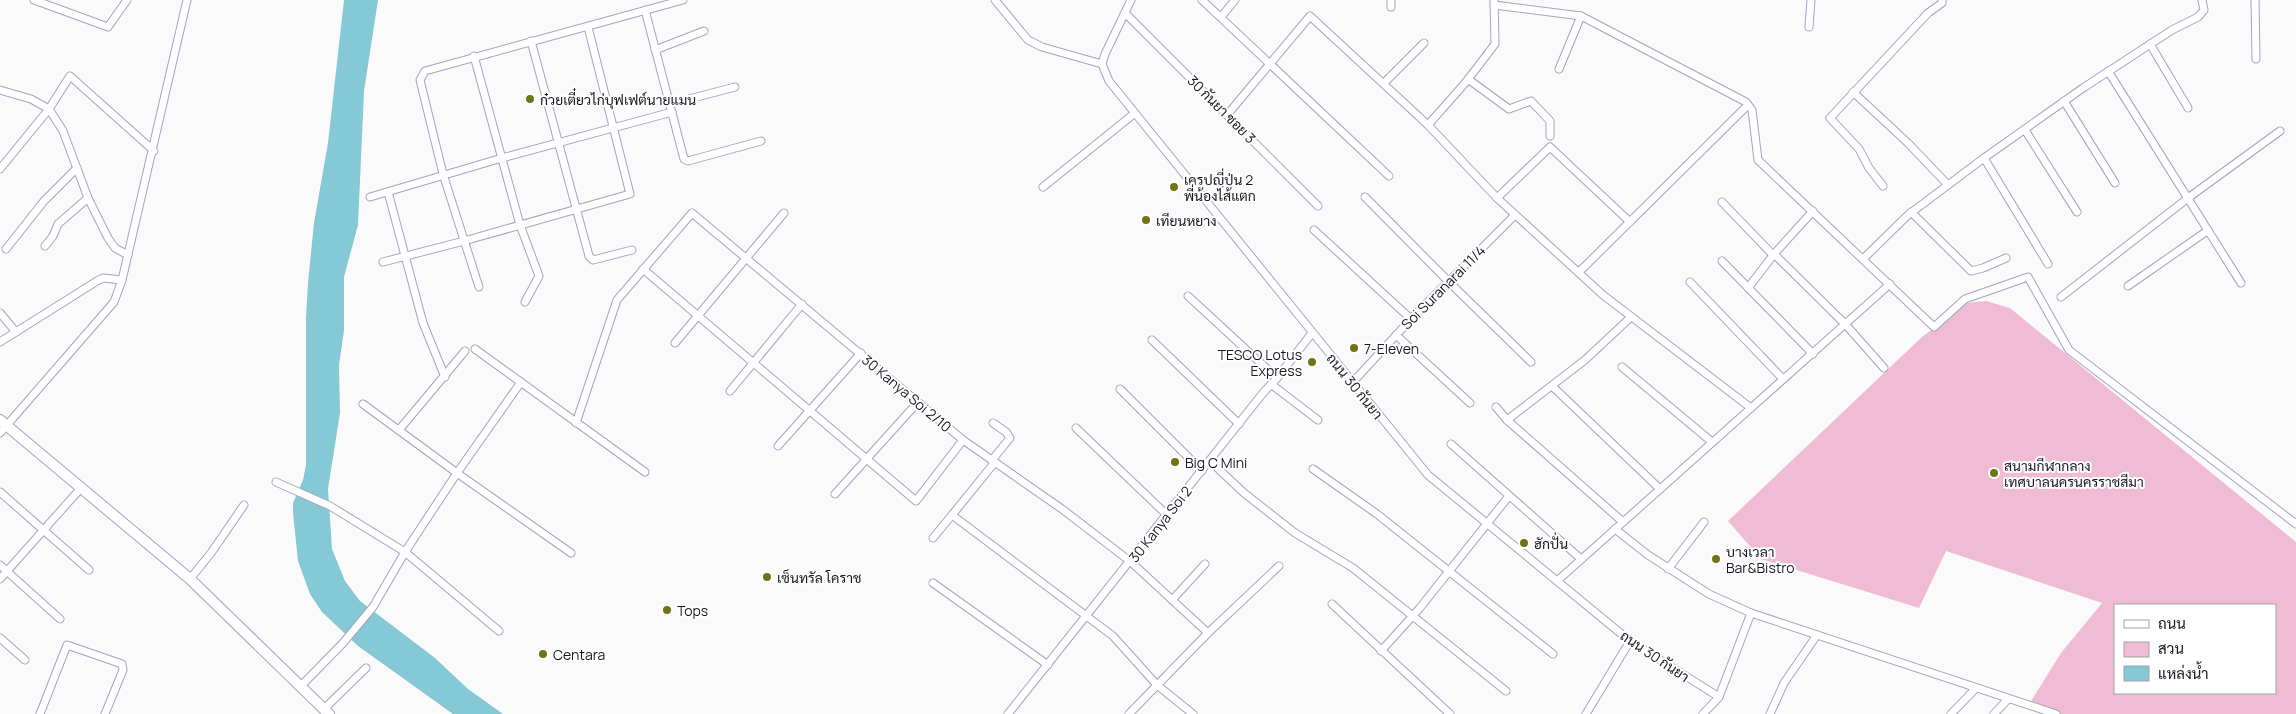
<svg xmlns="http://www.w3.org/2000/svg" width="2296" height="714" viewBox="0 0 2296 714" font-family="Manrope,Sarabun,sans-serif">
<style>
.green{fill:#f0bcd4;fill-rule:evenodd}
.water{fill:#85c8d6}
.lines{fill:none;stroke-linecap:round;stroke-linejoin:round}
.street-casing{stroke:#a1a4c2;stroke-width:9}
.secondary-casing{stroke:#a1a4c2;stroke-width:12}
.street{stroke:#fff;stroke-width:7}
.secondary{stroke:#fff;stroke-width:10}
.poi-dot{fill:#727216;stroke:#fff;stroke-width:2}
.labels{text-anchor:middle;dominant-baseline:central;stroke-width:4;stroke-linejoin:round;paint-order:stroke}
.poi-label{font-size:14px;fill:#171823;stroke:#fff;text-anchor:start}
.street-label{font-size:14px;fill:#171823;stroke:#fff}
</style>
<rect width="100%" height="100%" fill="#fafafa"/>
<!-- green -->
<path class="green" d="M1986,301L2010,308L2296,542V714H2057L2028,706L2061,653L2102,603L1946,551L1919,608L1761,559L1728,521L1922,337L1967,303ZM2115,605H2275V693H2115Z"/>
<!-- water -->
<polygon class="water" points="344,0 378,0 364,91 358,225 344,277 344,330 339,365 340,413 328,489 332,549 345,581 360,601 435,658 468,689 503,714 453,714 358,646 322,612 310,594 298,561 293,513 293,503 303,480 306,465 306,318 308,283 314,223 328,143"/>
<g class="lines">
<!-- street casing -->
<g class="street-casing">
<g id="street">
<polyline points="34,0 108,27 127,0"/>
<polyline points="995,0 1028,40 1042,47 1102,64"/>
<polyline points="1131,0 1105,54 1102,64 1109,81 1428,475 1630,641 1719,697"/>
<polyline points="1202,0 1389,176"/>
<polyline points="1391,0 1391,7"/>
<polyline points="1494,0 1495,44 1466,82 1428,125 1497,198 1603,295 1751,408 1557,581"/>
<polyline points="2255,0 2256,59"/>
<polyline points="1494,5 1581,16 1746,102 1752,110 1758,160 1934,327 1965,299 2028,277 2069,350 2296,524"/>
<polyline points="645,10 684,159 688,161 761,141"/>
<polyline points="1125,13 1318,206"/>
<polyline points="1221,17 1235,0"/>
<polyline points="1809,27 1811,0"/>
<polyline points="531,41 589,256 593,260 632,250"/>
<polyline points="2150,44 2188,108"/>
<polyline points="655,50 704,31"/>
<polyline points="474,56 520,225 539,276 525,302"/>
<polyline points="1559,69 1581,16"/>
<polyline points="2108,71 2241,283"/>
<polyline points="1468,79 1509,109 1531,101 1550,121 1550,136"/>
<polyline points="1384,83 1424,43"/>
<polyline points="0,90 31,99 49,109 63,131 88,198 108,238 115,248 128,255"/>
<polyline points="1853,92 1908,143 1948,185"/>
<polyline points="2064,101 2115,183"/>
<polyline points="670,104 735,87"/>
<polyline points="1227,115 1310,16 1428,125"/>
<polyline points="2025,130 2077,212"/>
<polyline points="1984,158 2048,264"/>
<polyline points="0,169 49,109 70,76 154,151"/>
<polyline points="1883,186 1869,168 1859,149 1830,118 1928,13 1942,3 1942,0"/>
<polyline points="1043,187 1135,113"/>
<polyline points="388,192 423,323 445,377"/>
<polyline points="370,197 502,158 672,112"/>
<polyline points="1365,197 1448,281 1531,362"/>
<polyline points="1497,198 1550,147 1630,222"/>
<polyline points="1722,202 1773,255"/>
<polyline points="1911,212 1971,271 1983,268 2006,258"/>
<polyline points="1314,230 1411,319"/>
<polyline points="45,246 53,236 58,224 88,198"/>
<polyline points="6,249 44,201 77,168"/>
<polyline points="1774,254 1846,325 1884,368"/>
<polyline points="1863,259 1908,215 1984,158 2083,88 2172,30 2198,17 2204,10 2202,0"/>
<polyline points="1722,261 1813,354"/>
<polyline points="383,262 464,241 630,194 588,27"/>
<polyline points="643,269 916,501 963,440"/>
<polyline points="1579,272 1748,105"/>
<polyline points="1690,282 1783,379"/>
<polyline points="2128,286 2207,231"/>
<polyline points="479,287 443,174 420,80 425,71 683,0"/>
<polyline points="1748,288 1774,254 1813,211"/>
<polyline points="1188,296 1277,378"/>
<polyline points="2061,297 2188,198 2280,131"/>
<polyline points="0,313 16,332"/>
<polyline points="1396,335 1470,403"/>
<polyline points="1152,340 1239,424"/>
<polyline points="0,342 97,281 103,278 122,280"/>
<polyline points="675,343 784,213"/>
<polyline points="475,349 645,472"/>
<polyline points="1622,367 1712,442"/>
<polyline points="1352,383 1411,319 1515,215"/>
<polyline points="1271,384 1318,420"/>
<polyline points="1552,386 1660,489"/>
<polyline points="1120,389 1202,471"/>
<polyline points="730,391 802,304"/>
<polyline points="363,404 457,473 571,553"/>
<polyline points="1496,407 1507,420 1623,522"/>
<polyline points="1751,408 1890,284"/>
<polyline points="1507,420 1585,360 1631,317"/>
<polyline points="576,423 617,300 692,213 963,440 1062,509 1131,562 1208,633"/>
<polyline points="1076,428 1167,515"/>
<polyline points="399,430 465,351"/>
<polyline points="0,433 114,302 122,280 187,0"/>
<polyline points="1451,444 1581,559"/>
<polyline points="778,446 861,353"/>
<polyline points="992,460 1010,438 1006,432 993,423"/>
<polyline points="1210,461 1244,493 1295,533 1353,568 1506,691"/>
<polyline points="995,462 952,515 1113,636 1157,685 1193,714"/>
<polyline points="1313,469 1377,514 1553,654"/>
<polyline points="276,482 330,506 405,552 499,631"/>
<polyline points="0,492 89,570"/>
<polyline points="835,494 918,402"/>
<polyline points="1615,529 1648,555 1709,594 1751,613 2056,714"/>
<polyline points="933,538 952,515"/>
<polyline points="0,565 60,619"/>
<polyline points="1668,569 1704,522"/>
<polyline points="0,579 81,488"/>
<polyline points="190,579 211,553 244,505"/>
<polyline points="933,583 1048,665"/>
<polyline points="1172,600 1205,564"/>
<polyline points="1332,604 1450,714"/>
<polyline points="0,638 25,660"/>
<polyline points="1381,651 1419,609 1509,496"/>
<polyline points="301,686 343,643 373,607 405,552 457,473 521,382"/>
<polyline points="324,709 366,668"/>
<polyline points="40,714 67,645 122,664 123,670 105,714"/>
<polyline points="1008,714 1263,393 1277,378 1312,333"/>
<polyline points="1129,714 1208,633 1279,566"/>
<polyline points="1586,714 1630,641"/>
<polyline points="1703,714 1719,697 1751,613"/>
<polyline points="1770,714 1784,683 1817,635"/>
<polyline points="1951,714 1976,688"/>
<polyline points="1994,714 2008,699"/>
</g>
</g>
<!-- secondary casing -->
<g class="secondary-casing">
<polyline id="secondary" points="0,420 190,579 329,714"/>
</g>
<!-- street -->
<use href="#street" class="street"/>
<!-- secondary -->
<use href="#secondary" class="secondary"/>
</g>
<!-- markers -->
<g class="poi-dot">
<circle cx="530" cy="99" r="5"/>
<circle cx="1174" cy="187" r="5"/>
<circle cx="1146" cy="220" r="5"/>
<circle cx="1354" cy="348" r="5"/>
<circle cx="1312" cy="362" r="5"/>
<circle cx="1175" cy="462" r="5"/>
<circle cx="1994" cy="473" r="5"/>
<circle cx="1524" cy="543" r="5"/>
<circle cx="1716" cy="559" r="5"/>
<circle cx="767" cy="577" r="5"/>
<circle cx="667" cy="610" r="5"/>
<circle cx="543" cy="654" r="5"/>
</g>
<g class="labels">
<!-- poi labels -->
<g class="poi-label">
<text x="540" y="99">ก๋วยเตี๋ยวไก่บุฟเฟต์นายแมน</text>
<text x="1184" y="179">เครปญี่ปุ่น 2<tspan x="1184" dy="16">พี่น้องไส้แตก</tspan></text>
<text x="1156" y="220">เทียนหยาง</text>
<text x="1364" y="348">7-Eleven</text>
<text x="1302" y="354" text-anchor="end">TESCO Lotus<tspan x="1302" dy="16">Express</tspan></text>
<text x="1185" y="462">Big C Mini</text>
<text x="2004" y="465">สนามกีฬากลาง<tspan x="2004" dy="16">เทศบาลนครนครราชสีมา</tspan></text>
<text x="1534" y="543">ฮักปั่น</text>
<text x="1726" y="551">บางเวลา<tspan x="1726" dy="16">Bar&amp;Bistro</tspan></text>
<text x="777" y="577">เซ็นทรัล โคราช</text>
<text x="677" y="610">Tops</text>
<text x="553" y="654">Centara</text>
</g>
<!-- street labels -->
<g class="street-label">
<text transform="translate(1222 109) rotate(45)">30 กันยา ซอย 3</text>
<text transform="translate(1443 287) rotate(-45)">Soi Suranarai 11/4</text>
<text transform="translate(1355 386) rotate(51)">ถนน 30 กันยา</text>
<text transform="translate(907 393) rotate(40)">30 Kanya Soi 2/10</text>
<text transform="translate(1160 524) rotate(-52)">30 Kanya Soi 2</text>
<text transform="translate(1655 656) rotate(34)">ถนน 30 กันยา</text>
</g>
</g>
<!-- legend -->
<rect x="2114" y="604" width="162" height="90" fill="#ffffff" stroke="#a2a3a7"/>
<rect x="2124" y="620" width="25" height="8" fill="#ffffff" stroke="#a2a3a7"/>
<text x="2158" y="629" font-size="15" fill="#171823">ถนน</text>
<rect x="2124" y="642" width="25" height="15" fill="#f0bcd4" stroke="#a2a3a7"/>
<text x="2158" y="654" font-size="15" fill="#171823">สวน</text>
<rect x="2124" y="666" width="25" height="15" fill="#85c8d6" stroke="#a2a3a7"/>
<text x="2158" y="679" font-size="15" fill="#171823">แหล่งน้ำ</text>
</svg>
